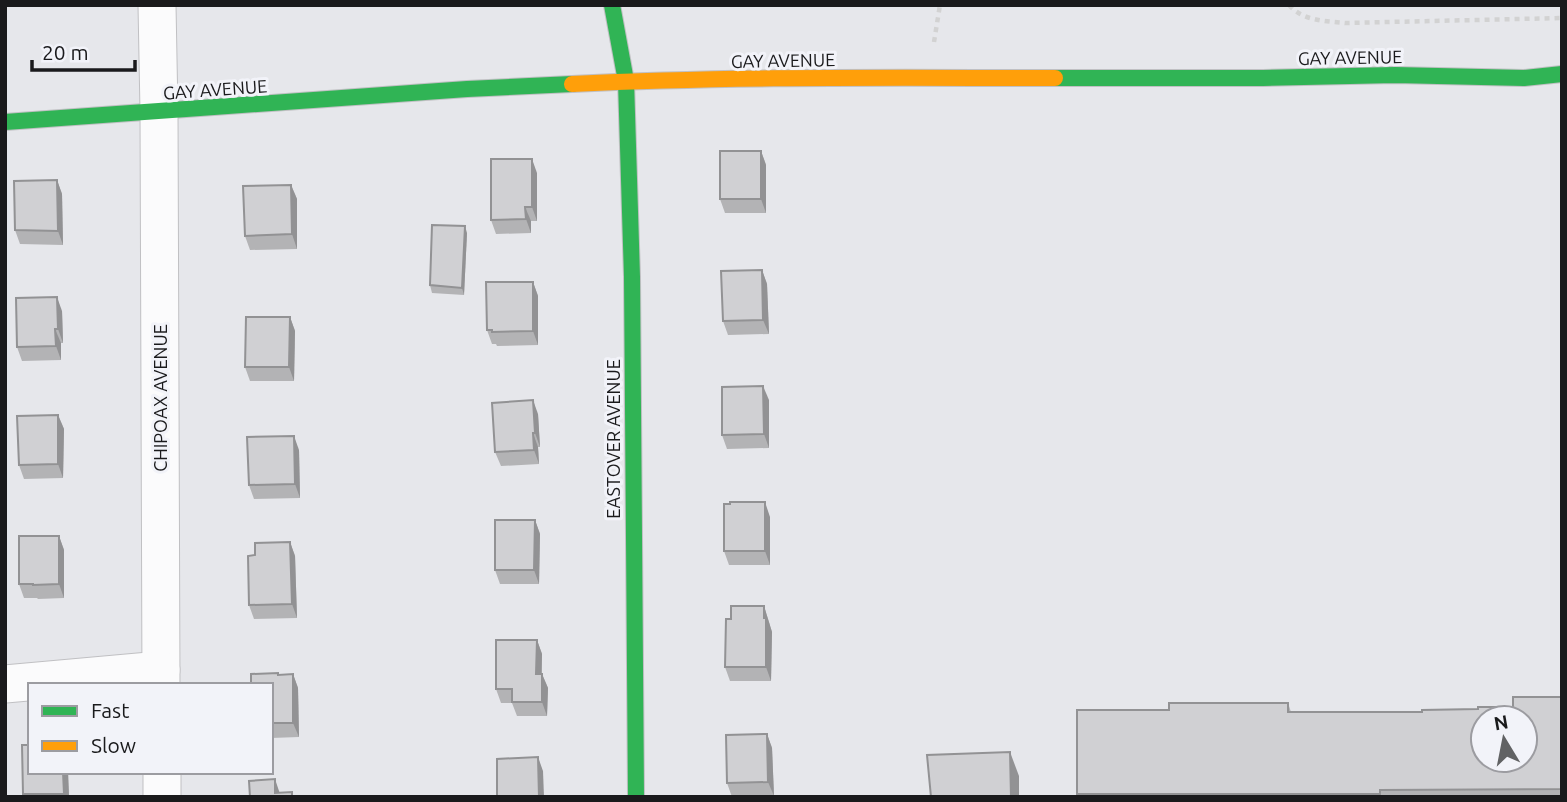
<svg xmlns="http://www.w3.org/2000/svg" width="1567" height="802" viewBox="0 0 1567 802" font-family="Ubuntu,sans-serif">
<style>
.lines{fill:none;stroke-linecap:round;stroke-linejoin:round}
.street-casing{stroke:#c0c0c3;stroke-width:39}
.fast-casing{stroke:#c0c0c3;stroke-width:18}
.slow-casing{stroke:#c0c0c3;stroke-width:18}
.path{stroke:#d2d2d2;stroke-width:4.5;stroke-dasharray:5 5;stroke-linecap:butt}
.street{stroke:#fbfbfc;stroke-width:37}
.fast{stroke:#30b455;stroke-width:16}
.slow{stroke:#ff9f0a;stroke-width:16}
.wall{fill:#b3b3b5}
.shaded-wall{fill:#929294}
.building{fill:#d0d0d3;stroke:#929294;stroke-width:2;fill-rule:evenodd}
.labels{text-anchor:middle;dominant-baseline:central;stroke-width:6;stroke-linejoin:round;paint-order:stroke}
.street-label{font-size:18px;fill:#1a1a1c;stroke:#f2f3f9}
</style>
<rect width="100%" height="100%" fill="#e6e7eb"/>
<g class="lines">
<!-- street casing -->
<g class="street-casing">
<g id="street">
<polyline points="157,5 159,112 161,685"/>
<polyline points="5,684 161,670"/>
<polyline points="162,772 162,797"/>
</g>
</g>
<!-- fast casing -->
<g class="fast-casing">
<g id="fast">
<polyline points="612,5 626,81 632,277 636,797"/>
<polyline points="1055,78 1263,78 1395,75 1524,78 1562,74"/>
<polyline points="5,122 467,89 572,84"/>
</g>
</g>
<!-- slow casing -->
<g class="slow-casing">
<path id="slow" d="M572,84C733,76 894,78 1055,78"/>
</g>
<!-- path -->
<g class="path">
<path d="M1289,5C1303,21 1325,21 1345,23L1562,18"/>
<polyline points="934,42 940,5"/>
</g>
<!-- street -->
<use href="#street" class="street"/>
<!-- fast -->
<use href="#fast" class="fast"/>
<!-- slow -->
<use href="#slow" class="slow"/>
</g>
<!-- wall -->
<g class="wall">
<polygon points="761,151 766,165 766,213 725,213 720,199"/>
<polygon points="537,173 537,221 531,221 531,233 496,234 491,220"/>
<polygon points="57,180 62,194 63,245 20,244 15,230"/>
<polygon points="291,185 297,199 297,249 250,250 245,236"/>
<polygon points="467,233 464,295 432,293 430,285"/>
<polygon points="762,270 767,284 769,334 728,335 723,321"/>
<polygon points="533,282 538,296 538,345 497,346 496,344 492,344 487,330"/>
<polygon points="62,311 63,343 61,343 61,360 22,361 17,347"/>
<polygon points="290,317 295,331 294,381 250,381 245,367"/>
<polygon points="769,400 769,448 727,449 722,435"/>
<polygon points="538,414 540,447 538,447 539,464 501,466 495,452"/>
<polygon points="58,415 64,429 63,478 24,479 19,465"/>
<polygon points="299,450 300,498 254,499 249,485"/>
<polygon points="770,517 770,565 729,565 724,551"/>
<polygon points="535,520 540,534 539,584 500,584 495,570"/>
<polygon points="59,536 64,550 64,598 38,599 37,598 24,598 19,584"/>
<polygon points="290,542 295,556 297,618 254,619 249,605 255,555"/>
<polygon points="764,606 772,632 771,681 730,681 725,667 731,619"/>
<polygon points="537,640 542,654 542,674 548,688 547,716 517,716 512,703 501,703 496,689"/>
<polygon points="293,674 298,688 299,737 271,738 271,685 278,675"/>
<polygon points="1562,697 1562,797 1078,797 1077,794 1169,710 1288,703 1291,712 1422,712 1513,707"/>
<polygon points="767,734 772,748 774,796 732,797 727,783"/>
<polygon points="30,772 68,772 69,797 24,797 23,794"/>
</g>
<!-- shaded-wall -->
<g class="shaded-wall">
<polygon points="761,151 766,165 766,213 761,199"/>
<polygon points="532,159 537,173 537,221 532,207"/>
<polygon points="57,180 62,194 63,245 58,231"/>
<polygon points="291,185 297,199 297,249 292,234"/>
<polygon points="525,207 531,221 531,233 526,219"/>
<polygon points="465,226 467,233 464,295 462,288"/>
<polygon points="762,270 767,284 769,334 763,320"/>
<polygon points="533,282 538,296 538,345 533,331"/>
<polygon points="57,297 62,311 63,343 58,329"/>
<polygon points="290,317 295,331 294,381 289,367"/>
<polygon points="55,329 61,343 61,360 56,346"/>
<polygon points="763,386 769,400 769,448 764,434"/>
<polygon points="533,400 538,414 540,447 535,433"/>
<polygon points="58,415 64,429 63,478 58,464"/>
<polygon points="533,433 538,447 539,464 534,450"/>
<polygon points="294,436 299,450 300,498 295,484"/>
<polygon points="765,502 770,517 770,565 765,551"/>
<polygon points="535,520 540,534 539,584 534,570"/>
<polygon points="59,536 64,550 64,598 59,584"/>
<polygon points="290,542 295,556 297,618 292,604"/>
<polygon points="764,606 772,632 771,681 766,667"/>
<polygon points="537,640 542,654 541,688 536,674"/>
<polygon points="293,674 298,688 299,737 293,723"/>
<polygon points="542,674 548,688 547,716 542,702"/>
<polygon points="767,734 772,748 774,796 768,782"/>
<polygon points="1010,752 1019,776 1019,797 1011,797"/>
<polygon points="538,757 543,771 544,797 539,797"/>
<polygon points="63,772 68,772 69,797 65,797 64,794"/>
<polygon points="275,779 280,794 275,793"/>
</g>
<!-- building -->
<g class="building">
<rect x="720" y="151" width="41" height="48"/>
<polygon points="491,159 532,159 532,207 525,207 526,219 491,220"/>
<polygon points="57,180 58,231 15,230 14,181"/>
<polygon points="291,185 292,234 245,236 243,186"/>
<polygon points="432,225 465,226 462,288 430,285"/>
<polygon points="762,270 763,320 723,321 721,271"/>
<polygon points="486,282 533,282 533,331 492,332 492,330 487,330"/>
<polygon points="57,297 58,329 55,329 56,346 17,347 16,298"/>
<polygon points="246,317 290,317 289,367 245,367"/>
<polygon points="763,386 764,434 722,435 722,387"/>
<polygon points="533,400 535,433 533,433 534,450 495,452 492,403"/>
<polygon points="58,415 58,464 19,465 17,416"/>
<polygon points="294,436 295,484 249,485 247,437"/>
<polygon points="730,502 765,502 765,551 724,551 724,504 730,504"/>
<polygon points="495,520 535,520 534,570 495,570"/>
<polygon points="19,536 59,536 59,584 33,585 33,584 19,584"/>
<polygon points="290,542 292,604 249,605 248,556 255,555 255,543"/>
<polygon points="731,606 764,606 764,618 766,618 766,667 725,667 726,619 731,619"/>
<polygon points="496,640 537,640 536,674 542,674 542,702 512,702 512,689 496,689"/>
<polygon points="278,673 278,675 293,674 293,723 271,723 271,685 251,685 251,674"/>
<path d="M1513,697H1562V789L1380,790V794H1077V710H1169V703H1288V712H1422V710L1478,709V707H1513ZM1483,718H1525V760H1483Z"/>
<polygon points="767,734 768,782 727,783 726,735"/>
<polygon points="22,745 30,745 30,772 63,772 64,794 23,794"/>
<polygon points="1010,752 1011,797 931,797 927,755"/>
<polygon points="538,757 539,797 497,797 497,759"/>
<polygon points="275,779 275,793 292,792 292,797 250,797 249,781"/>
</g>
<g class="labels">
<!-- street labels -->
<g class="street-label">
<text transform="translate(1350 57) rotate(-1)">GAY AVENUE</text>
<text transform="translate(783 60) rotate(-1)">GAY AVENUE</text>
<text transform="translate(215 89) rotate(-4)">GAY AVENUE</text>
<text transform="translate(160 398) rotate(-90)">CHIPOAX AVENUE</text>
<text transform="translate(613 439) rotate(-90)">EASTOVER AVENUE</text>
</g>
</g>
<!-- border -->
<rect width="1567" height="802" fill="none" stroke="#1a1a1c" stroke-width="14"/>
<!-- legend -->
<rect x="28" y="683" width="245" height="91" fill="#f2f3f9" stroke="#9c9ca1" stroke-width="2"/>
<rect x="42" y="706" width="35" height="10" fill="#30b455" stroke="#9c9ca1" stroke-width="2"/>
<text x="91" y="718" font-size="21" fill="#1a1a1c">Fast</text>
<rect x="42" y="741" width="35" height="10" fill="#ff9f0a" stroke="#9c9ca1" stroke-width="2"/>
<text x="91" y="753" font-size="21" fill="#1a1a1c">Slow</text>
<!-- north arrow -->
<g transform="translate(1504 739) rotate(350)"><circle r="33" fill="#f2f3f9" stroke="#9c9ca1" stroke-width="2"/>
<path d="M0-5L12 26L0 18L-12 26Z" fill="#616264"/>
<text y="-10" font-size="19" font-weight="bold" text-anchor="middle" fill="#1a1a1c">N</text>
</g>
<!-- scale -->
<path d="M32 60v10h103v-10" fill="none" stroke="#1a1a1c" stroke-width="3.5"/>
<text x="42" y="60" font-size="21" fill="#1a1a1c" stroke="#f2f3f9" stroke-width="5" paint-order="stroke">20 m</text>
</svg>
